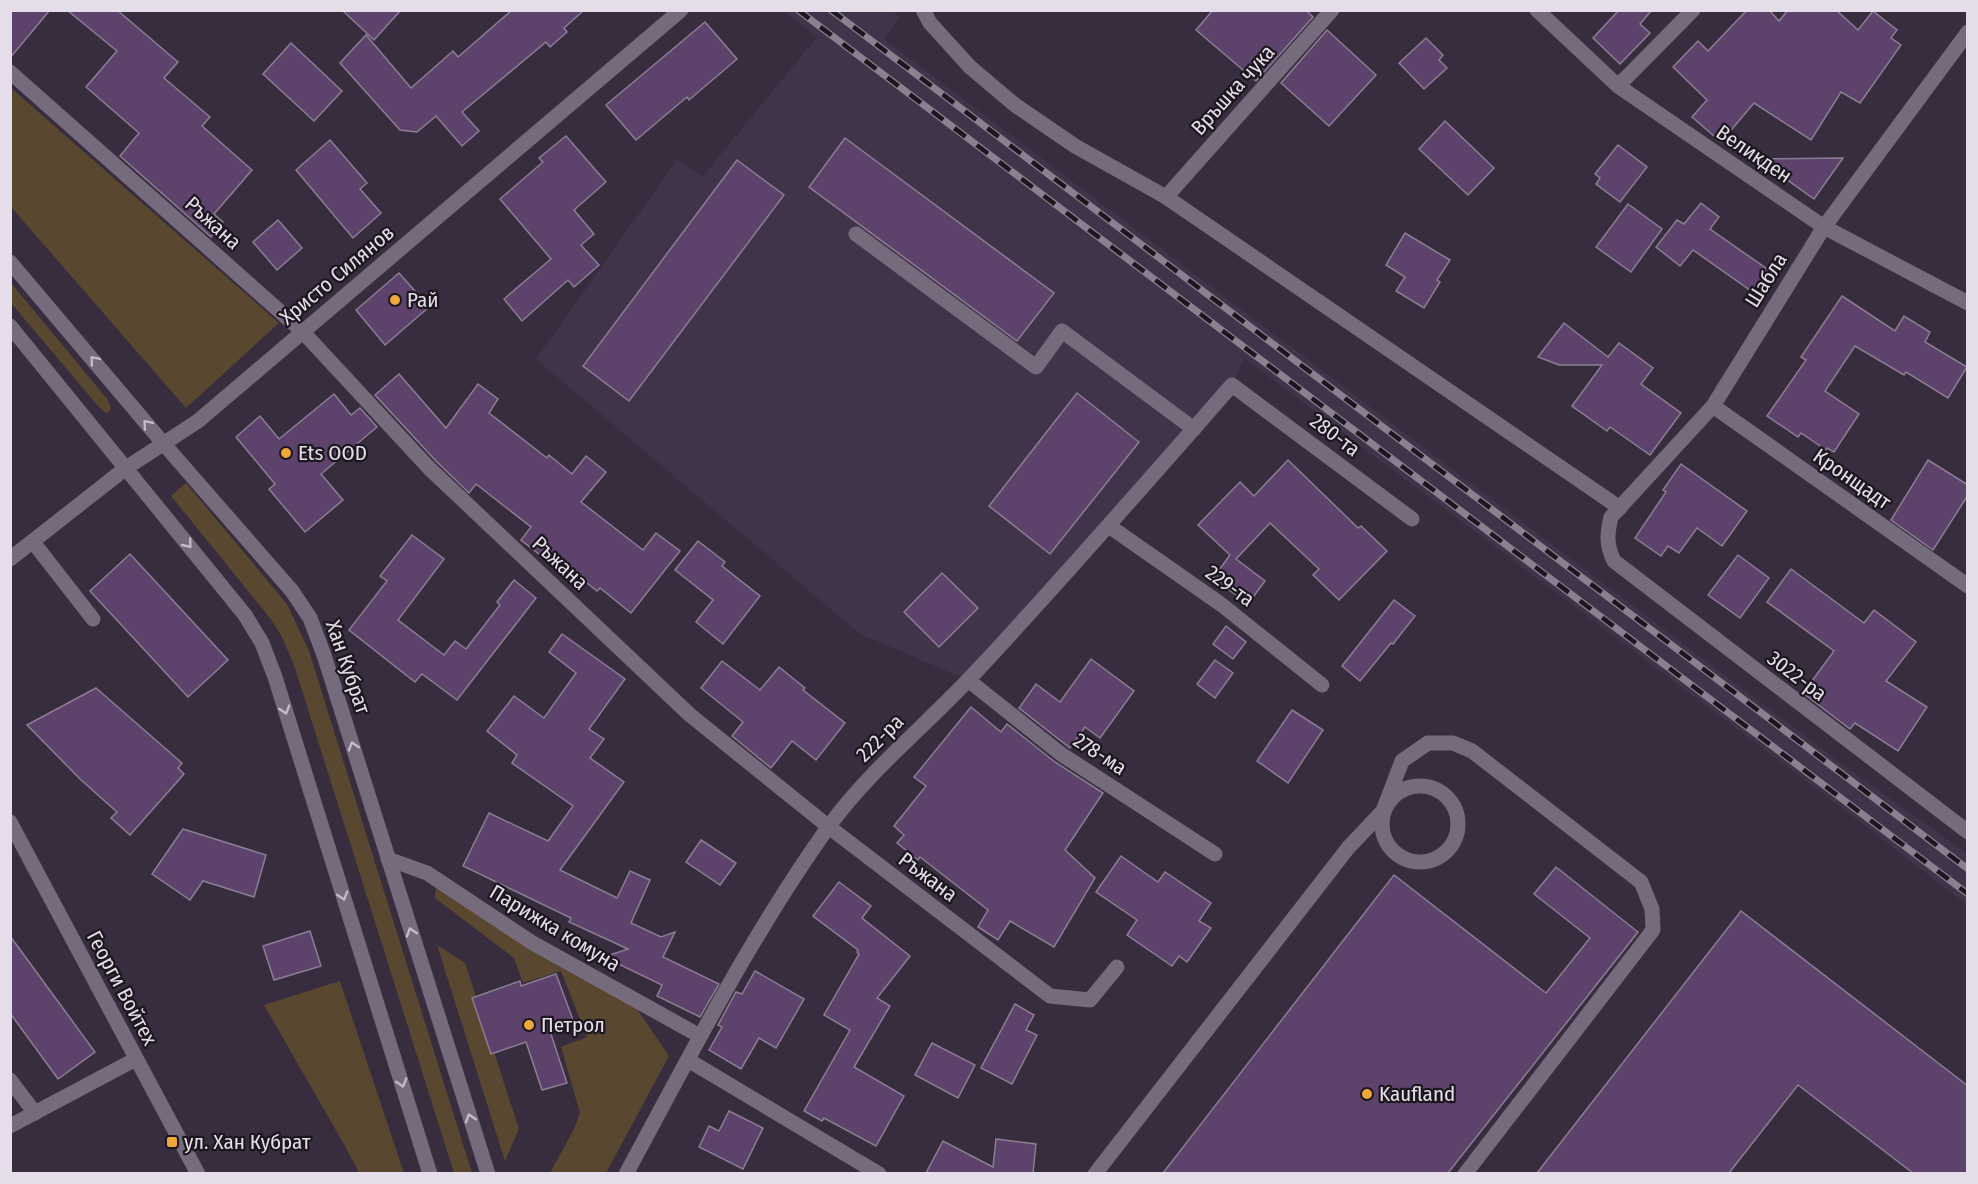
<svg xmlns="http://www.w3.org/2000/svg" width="1978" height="1184" viewBox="0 0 1978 1184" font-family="'Fira Sans Condensed',sans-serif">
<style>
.built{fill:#41334a}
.green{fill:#59472f}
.building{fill:#5d436c;stroke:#8b7e93;stroke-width:1.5}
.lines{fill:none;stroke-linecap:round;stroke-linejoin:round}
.minor{stroke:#766a7d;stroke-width:15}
.rail-casing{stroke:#89818f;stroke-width:7}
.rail{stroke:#1c171f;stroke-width:4.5;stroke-dasharray:14;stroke-linecap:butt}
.oneway{stroke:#c4bbc9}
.poi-dot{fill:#eda83b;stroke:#1c171f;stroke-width:2}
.labels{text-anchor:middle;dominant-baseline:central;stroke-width:4.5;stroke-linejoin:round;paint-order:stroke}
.street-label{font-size:21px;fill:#e5deea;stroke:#1c171f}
.poi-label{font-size:21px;fill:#e5deea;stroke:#1c171f;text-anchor:start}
</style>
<rect width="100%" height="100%" fill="#372d3e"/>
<!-- built -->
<polygon class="built" points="783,11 892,11 900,17 884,39 1842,764 1967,854 1967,905 1833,801 1244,358 1232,385 968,680 860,634 536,359 677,160 703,176 817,37"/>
<!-- green -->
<g class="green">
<polygon points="10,87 279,323 186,408 11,207"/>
<polygon points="11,283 108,400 111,408 109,412 106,413 98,406 11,303"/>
<polygon points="186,483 287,604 309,651 472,1173 454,1173 295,668 282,637 270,618 171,496"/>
<polygon points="436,882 637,1009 669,1056 606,1173 550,1173 574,1129 580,1113 561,1047 587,1037 561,971 523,983 514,958 435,898"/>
<polygon points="437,945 465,963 519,1129 505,1161"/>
<polygon points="340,981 404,1173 359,1173 345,1146 264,1005"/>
</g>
<!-- building -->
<g class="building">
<polygon points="10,10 50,10 10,58"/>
<polygon points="67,10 117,10 178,62 164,78 210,117 202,126 252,170 214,214 223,222 211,237 120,156 139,133 86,87 117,51"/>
<polygon points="342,10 401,10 374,40"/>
<polygon points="512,10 584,10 564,28 567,32 550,47 546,42 462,112 479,131 462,146 436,116 417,132 400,130 340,63 366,35 411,88 453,51 458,57"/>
<polygon points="1213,10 1306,10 1313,17 1256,81 1196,30"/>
<polygon points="1619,10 1652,10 1640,24 1650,33 1620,64 1593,38"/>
<polygon points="1747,10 1769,10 1779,21 1788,10 1836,10 1858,30 1873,11 1897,30 1891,38 1901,45 1860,103 1841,92 1811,140 1754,103 1721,142 1692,117 1707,100 1673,67 1698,41 1708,51"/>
<polygon points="705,22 737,59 689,100 687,97 636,140 606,105"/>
<polygon points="1327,30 1376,75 1329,126 1281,83"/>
<polygon points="1426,38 1443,55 1439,60 1447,68 1424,89 1399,63"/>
<polygon points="291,43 342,91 314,121 263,74"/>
<polygon points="1445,121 1494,168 1468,195 1419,149"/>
<polygon points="566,136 606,182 574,210 594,234 581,245 599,265 574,287 568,280 522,321 504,299 551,259 500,199 543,162 539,158"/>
<polygon points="845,138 1054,293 1017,341 809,187"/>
<polygon points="330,140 367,183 360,189 381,213 353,238 296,170"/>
<polygon points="1618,145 1647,167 1620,202 1596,184 1600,178 1595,174"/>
<polygon points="1843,158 1814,199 1758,159"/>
<polygon points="737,160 784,195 629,401 583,366"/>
<polygon points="1701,203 1719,217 1710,229 1770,271 1754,293 1693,250 1680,266 1656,247 1677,220 1684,224"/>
<polygon points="1628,204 1662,229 1631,272 1596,247"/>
<polygon points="278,220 302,248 277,270 253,242"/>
<polygon points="1405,233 1450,260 1437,280 1440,282 1424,308 1396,291 1405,277 1386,265"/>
<polygon points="399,273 429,307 385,345 356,310"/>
<polygon points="1842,296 1895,331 1904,316 1930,332 1925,342 1967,367 1948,398 1906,372 1904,375 1855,346 1825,391 1859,414 1834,452 1827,448 1826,450 1801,433 1798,437 1767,416 1806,360 1801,357"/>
<polygon points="1564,323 1608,357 1619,343 1653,368 1641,384 1681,413 1650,455 1610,427 1607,431 1572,406 1602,365 1559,365 1538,357"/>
<polygon points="399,374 446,428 478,384 498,399 489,413 547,458 549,455 572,474 586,456 606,472 581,502 643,550 656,533 680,551 631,613 600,588 597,591 544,549 540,555 521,540 531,527 476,484 469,493 436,461 375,395"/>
<polygon points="1077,393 1139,442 1050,554 989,506"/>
<polygon points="334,394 351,415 360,408 377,427 321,474 343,500 305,532 269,489 275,484 236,437 260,416 279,439"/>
<polygon points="1288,460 1358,528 1361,526 1387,551 1339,600 1313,575 1319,569 1270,523 1236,559 1265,581 1248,604 1213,578 1230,555 1198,525 1240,482 1254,496"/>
<polygon points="1928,460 1968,485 1968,495 1933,550 1891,520"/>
<polygon points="1681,464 1747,511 1722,546 1697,528 1679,553 1668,546 1661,556 1635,538 1666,492 1663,490"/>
<polygon points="412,535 444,559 398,620 444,655 455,641 466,649 500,605 497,602 514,580 536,598 457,700 422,674 415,682 349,630 387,581 380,576"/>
<polygon points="698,541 725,562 722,566 760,596 723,644 696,622 713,600 675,570"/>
<polygon points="130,554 228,660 188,697 90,591"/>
<polygon points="1738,555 1769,578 1740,618 1708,595"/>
<polygon points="1791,569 1864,623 1874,610 1916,642 1886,681 1927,707 1898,751 1855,723 1850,729 1803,693 1834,651 1767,602"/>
<polygon points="942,573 978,608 939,647 904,612"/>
<polygon points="1394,600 1415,616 1393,644 1391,643 1360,681 1342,666"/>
<polygon points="1226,626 1246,642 1233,659 1213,644"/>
<polygon points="562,634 625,679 589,729 604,739 590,758 624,782 560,870 617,898 630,871 650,880 631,923 661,937 675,932 663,957 719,984 700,1017 657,996 662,985 604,957 628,949 569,922 571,918 463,866 489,813 548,841 573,806 512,763 517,755 487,731 514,696 544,718 576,673 549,652"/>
<polygon points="1091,659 1134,691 1100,738 1085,727 1070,748 1019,708 1036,684 1060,702"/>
<polygon points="1215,660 1233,673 1215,698 1197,684"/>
<polygon points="722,661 760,690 779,667 805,688 803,690 845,723 816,760 792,741 771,768 732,736 743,722 701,688"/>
<polygon points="96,688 182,763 178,768 184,774 130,835 111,818 117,812 80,779 27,725"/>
<polygon points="971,707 1001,732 1007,724 1055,762 1103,793 1065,850 1095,878 1054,947 1010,921 998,940 978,927 988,910 920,857 918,860 897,843 904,835 894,826 926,786 914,777"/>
<polygon points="1292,710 1323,730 1288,783 1257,761"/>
<polygon points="183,829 266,855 254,897 203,881 190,900 152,874"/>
<polygon points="701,840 736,863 720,885 686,862"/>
<polygon points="1121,856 1158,882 1165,872 1211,903 1199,921 1211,928 1187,962 1179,956 1172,966 1127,935 1137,920 1096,892"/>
<polygon points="1556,867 1638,932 1448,1173 1163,1173 1394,875 1546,993 1590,938 1534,894"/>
<polygon points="839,882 871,906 862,918 910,956 877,998 890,1006 854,1067 904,1096 876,1146 824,1118 822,1121 804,1111 850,1030 824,1015 859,954 857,952 858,950 813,916"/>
<polygon points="1741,911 1968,1086 1968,1173 1913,1173 1798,1085 1729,1173 1537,1173"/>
<polygon points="310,931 321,966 274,980 263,946"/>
<polygon points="10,936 95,1052 58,1079 10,1013"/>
<polygon points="755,971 804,999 776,1048 759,1038 741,1069 709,1050 722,1027 718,1025 736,992 742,994"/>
<polygon points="556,974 573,1020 549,1028 567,1083 542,1090 526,1042 491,1054 472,998 520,981 521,986"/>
<polygon points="1015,1004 1034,1015 1026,1030 1037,1035 1012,1084 981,1068"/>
<polygon points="932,1043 975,1065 958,1098 915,1075"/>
<polygon points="729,1111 763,1128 743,1169 699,1147 709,1126 719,1131"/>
<polygon points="996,1139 1036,1144 1033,1173 926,1173 943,1141 993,1167"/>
</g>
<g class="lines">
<!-- minor -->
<g class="minor">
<polyline points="923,10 930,23 970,67 1015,105 1075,146 1166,197 1620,508"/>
<polyline points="1537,10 1618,86 1824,227 1968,303"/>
<path d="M1968,32L1824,227L1713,406L1611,517C1607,534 1606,545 1614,561L1968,832"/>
<polyline points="10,72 302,331 429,468 690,715 829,827 1050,996 1090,1000 1117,967"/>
<polyline points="1618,86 1693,10"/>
<polyline points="1166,197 1332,10"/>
<polyline points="856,234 1036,367 1062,331 1194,429"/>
<polyline points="10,262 163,443 292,591 310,618 324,655 488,1174"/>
<polyline points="10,326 245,615 262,643 275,677 430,1174"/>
<polyline points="1713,406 1968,586"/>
<polyline points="1109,526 1222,605 1322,685"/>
<polyline points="33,542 93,619"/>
<polyline points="10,559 126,468 198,421 681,10"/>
<polyline points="968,680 1061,754 1215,854"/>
<circle cx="1420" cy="824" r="38"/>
<polyline points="10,822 198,1174"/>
<polyline points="388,859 427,873 531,942 700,1036"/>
<polyline points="688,1060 879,1174"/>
<polyline points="10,1080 35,1113"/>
<polyline points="10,1126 136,1059"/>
<path d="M626,1174C690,1056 751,935 829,826C870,770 924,727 971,677C1060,582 1146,483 1232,385L1412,519"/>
<polyline points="1095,1174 1348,848 1383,811 1402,761 1428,743 1453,743 1472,751 1641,882 1652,909 1653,930 1465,1174"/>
</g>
<!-- rail casing -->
<g class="rail-casing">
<g id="rail">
<polyline points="798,10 1968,894"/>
<polyline points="831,10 1968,869"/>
</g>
</g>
<!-- rail -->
<use href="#rail" class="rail"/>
</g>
<!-- one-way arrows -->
<defs><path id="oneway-chevron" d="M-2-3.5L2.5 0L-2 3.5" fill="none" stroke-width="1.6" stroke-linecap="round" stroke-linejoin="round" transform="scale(1.5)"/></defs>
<g class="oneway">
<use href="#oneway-chevron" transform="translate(94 360) rotate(-130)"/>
<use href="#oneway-chevron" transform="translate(147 424) rotate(-130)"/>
<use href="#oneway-chevron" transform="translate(188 544) rotate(51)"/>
<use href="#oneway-chevron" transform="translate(285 710) rotate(73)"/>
<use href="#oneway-chevron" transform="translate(353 746) rotate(-107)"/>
<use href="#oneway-chevron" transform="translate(343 896) rotate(73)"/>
<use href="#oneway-chevron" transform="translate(411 932) rotate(-108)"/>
<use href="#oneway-chevron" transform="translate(402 1083) rotate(73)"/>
<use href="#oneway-chevron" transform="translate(470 1118) rotate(-108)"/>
</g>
<!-- markers -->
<g class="poi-dot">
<circle cx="395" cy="300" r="6"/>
<circle cx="286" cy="453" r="6"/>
<circle cx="529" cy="1025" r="6"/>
<circle cx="1367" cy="1094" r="6"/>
<rect x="166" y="1136" width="12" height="12" rx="3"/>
</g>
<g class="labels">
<!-- street labels -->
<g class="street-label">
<text transform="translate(1233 90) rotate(-48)">Връшка чука</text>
<text transform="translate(1754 154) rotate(34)">Великден</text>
<text transform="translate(213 223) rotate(42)">Ръжана</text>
<text transform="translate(337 275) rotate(-40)">Христо Силянов</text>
<text transform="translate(1766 280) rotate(-58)">Шабла</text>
<text transform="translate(1335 435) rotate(37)">280-та</text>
<text transform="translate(1852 479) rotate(35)">Кронщадт</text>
<text transform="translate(560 563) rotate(43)">Ръжана</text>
<text transform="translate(1230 586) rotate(36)">229-та</text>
<text transform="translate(348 667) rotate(71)">Хан Кубрат</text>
<text transform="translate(1797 676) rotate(37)">3022-ра</text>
<text transform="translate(880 738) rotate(-45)">222-ра</text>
<text transform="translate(1100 754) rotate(33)">278-ма</text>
<text transform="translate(928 877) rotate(37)">Ръжана</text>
<text transform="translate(555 928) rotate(31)">Парижка комуна</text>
<text transform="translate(122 988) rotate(62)">Георги Войтех</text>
</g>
<!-- poi labels -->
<g class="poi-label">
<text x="407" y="300">Рай</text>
<text x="298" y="453">Ets OOD</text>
<text x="541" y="1025">Петрол</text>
<text x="1379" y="1094">Kaufland</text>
<text x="184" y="1142">ул. Хан Кубрат</text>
</g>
</g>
<!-- border -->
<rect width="1978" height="1184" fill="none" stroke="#e5deea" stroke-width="24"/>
</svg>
